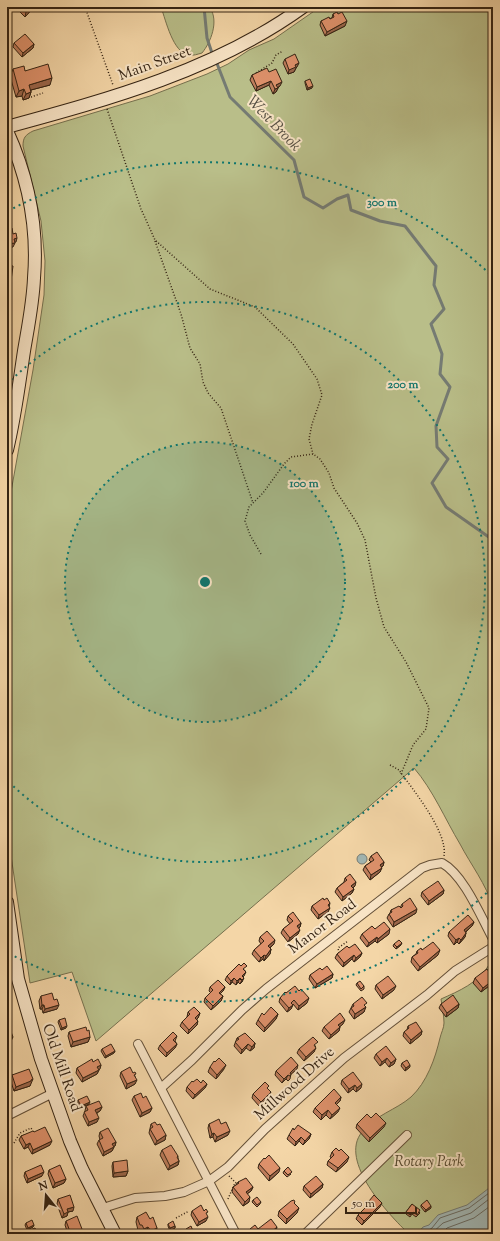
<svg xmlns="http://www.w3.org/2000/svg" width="500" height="1241" viewBox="0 0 500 1241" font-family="'Sorts Mill Goudy',serif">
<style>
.green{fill:#b9be89;stroke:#76704e}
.water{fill:#a1b6b3;stroke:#757b73}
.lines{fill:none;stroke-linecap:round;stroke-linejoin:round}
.shore{stroke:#6a6c63;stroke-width:1}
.stream{stroke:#757b73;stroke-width:3}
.street-casing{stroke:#645038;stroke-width:10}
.secondary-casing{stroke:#342313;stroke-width:14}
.path{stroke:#342313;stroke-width:1.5;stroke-dasharray:1 2;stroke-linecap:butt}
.street{stroke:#f8e4c6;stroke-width:8}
.secondary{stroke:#f8e4c6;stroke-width:12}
.wall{fill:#bf7d5c;stroke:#342313}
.shaded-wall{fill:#9b664b;stroke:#342313}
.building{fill:#de916b;stroke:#342313}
.ring{fill:none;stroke:#0f766e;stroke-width:2;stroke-dasharray:2 4}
.labels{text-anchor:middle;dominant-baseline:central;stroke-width:4;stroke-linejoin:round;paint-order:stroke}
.street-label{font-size:15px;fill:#342313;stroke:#f8e4c6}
.park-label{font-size:15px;font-style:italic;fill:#554a30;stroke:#f8e4c6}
.water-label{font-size:16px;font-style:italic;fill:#554f43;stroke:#f8e4c6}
.centre{fill:#0f766e;stroke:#f8e4c6;stroke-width:2}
.ring-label{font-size:12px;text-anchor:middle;font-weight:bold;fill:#0f766e;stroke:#f8e4c6;stroke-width:4;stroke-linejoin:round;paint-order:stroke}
</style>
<rect width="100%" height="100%" fill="#f4d6a7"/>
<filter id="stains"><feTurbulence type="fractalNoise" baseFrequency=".005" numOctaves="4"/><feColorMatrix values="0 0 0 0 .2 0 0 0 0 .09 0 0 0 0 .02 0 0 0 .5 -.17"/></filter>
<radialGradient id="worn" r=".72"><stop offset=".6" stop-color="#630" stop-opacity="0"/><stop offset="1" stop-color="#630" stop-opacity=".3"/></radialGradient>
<!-- green -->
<g class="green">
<path d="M161,7L210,8C219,21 211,42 202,53C198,54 193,56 189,55C173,53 166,21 161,7Z"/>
<path d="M320,7H493V907C486,884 471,865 460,844C445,819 433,790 414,768L96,1041L72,972L30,983L7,829V514L33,370L44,295L45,261L41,221L23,146C23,138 25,135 33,131L150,96L207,74L228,64L249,50L274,39Z"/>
<path d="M493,947V1220L482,1234H409C389,1215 338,1161 362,1132C375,1115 396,1110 411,1097C427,1082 435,1059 440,1038C441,1033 444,1028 444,1023C444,1015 442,1007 441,999C459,991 478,983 489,965C492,961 492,953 493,947Z"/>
</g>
<!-- water -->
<g class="water">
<circle cx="362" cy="859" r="5"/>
<polygon points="493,1185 493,1234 417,1234 423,1227 429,1225 438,1215 467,1205"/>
</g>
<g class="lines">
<!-- shore -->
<g class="shore">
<polyline points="423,1234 432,1228 440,1218 469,1208 493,1190"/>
<polyline points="431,1234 443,1223 471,1213 493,1196"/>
<polyline points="441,1234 447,1228 474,1218 493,1204"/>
</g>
<!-- stream -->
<g class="stream">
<polyline points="204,7 207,38 213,56"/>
<polyline points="216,61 230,97 294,160 304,197 323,208 337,199 348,195 351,210 380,221 405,226 436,266 434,285 444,309 431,324 442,354 440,374 450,387 436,426 437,447 448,459 432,483 446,507 493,540"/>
</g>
<!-- street casing -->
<g class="street-casing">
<g id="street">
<polyline points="138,1044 236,1234"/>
<path d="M161,1088L192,1060L242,1010L266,989L422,868L430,865L442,863C464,875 481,917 493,939"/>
<polyline points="7,1116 53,1093"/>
<polyline points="103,1208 135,1198 165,1196 184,1192 209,1181 228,1167 265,1129 344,1058 427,995 455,971 493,947"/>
<polyline points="305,1234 407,1135"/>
</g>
</g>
<!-- secondary casing -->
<g class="secondary-casing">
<g id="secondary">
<path d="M7,127C110,99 216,70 303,7"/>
<path d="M7,131C28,177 38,228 34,278C33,303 28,327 24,351C19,384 15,417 7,450"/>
<polyline points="7,902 18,979 41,1059 70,1141 82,1169 115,1234"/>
</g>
</g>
<!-- path -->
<g class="path">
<polyline points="85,7 113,85"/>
<polyline points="256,73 272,63 276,55 283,51"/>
<polyline points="31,97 43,93"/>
<polyline points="107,109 141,209 155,240 210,289 255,307 293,344 317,379 322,395 312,424 309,439 313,454"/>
<polyline points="155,241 181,314 190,348 200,364 203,382 208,393 221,408 253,503"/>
<polyline points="261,554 250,535 245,521 249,507 263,493 284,464 291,457 313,454 320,459 329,473 334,488 357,523 365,540 376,598 384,627 406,662 429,708 426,729 413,745 401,774"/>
<path d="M390,765L399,770C413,790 448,832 444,856"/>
<polyline points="339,953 338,948 348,941"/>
<polyline points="14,1143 20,1133 31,1128 33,1131"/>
<polyline points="229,1176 236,1183"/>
<polyline points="228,1199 234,1185 238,1183"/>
<polyline points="176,1218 189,1211"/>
</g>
<!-- street -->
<use href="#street" class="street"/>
<!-- secondary -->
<use href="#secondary" class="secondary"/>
</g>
<!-- wall -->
<g class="wall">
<polygon points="19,7 34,7 25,17 18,10"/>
<polygon points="37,7 42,7 40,10"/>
<polygon points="333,14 338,14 345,26 325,36 320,25 321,21 332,18"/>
<polygon points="14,43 34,44 33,48 22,57 13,47"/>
<polygon points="285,59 297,67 296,68 294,72 288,74 283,63"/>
<polygon points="13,69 25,71 50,85 31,90 31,92 29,98 23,100 22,96 16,97 10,76"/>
<polygon points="269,72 280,86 278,88 276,92 273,94 269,85 256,91 250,80 252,75"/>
<polygon points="305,81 312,88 307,90 305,83"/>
<polygon points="7,265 10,288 8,292 7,292"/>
<polygon points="371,856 384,862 383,866 381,867 380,872 370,880 363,870 365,866 371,862 369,860"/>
<polygon points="345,878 355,886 353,888 354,889 352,893 342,901 335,892 337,888 344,882"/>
<polygon points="444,890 443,894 428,905 421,896 422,892"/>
<polygon points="324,900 330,903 328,912 318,919 311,910 312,906"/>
<polygon points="402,904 416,913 393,927 387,918 389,914 390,913 391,910 400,908"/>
<polygon points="288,916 301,923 300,927 299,928 298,934 288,942 281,933 283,929 290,924 287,920"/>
<polygon points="474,922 472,926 466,932 465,937 459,944 457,942 454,945 448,936 449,932"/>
<polygon points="375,929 389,934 377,943 375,941 367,947 360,938 362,934"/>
<polygon points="260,937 274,944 270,948 271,949 270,954 264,961 263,959 259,962 252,954 254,950 261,944 259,941"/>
<polygon points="394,944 401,945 396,949 393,946"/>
<polygon points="417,951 438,955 418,971 411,962 412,957 416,954"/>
<polygon points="362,953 360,957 354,962 352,959 343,967 335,958 337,954"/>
<polygon points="245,970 242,982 240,984 238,982 236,985 232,982 230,985 225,980 227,976"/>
<polygon points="322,970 333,974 332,978 315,988 309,979 310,975"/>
<polygon points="475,978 493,978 493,983 481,992 473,983"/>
<polygon points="357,983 364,986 364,989 361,991 356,985"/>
<polygon points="376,985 394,990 382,999 375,989"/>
<polygon points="210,987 225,987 223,991 220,994 223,996 221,1001 211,1010 204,1002 205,998 211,993 209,991"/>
<polygon points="286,993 307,1003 298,1010 293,1004 291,1009 287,1012 279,1002 280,998"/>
<polygon points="41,996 54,1000 57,1009 43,1013 42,1009 40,1009 39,1001"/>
<polygon points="353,1004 365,1007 364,1012 354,1019 349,1012"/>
<polygon points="441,1004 459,1004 458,1008 446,1017 439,1008"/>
<polygon points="188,1012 200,1013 198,1018 197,1019 197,1025 188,1034 180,1026 182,1022 187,1017"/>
<polygon points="278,1014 276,1019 264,1032 256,1024 258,1020 264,1015"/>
<polygon points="59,1020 66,1028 61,1030 58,1022"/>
<polygon points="343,1024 340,1026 339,1031 329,1039 322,1031 324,1027"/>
<polygon points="408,1026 422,1031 421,1035 410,1044 403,1036 404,1032 407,1030"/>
<polygon points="69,1032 90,1037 88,1042 71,1047 68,1036"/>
<polygon points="177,1036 175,1041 177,1044 175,1048 166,1057 158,1049 160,1045"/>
<polygon points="237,1038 255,1043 254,1048 250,1051 246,1048 241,1054 234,1046"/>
<polygon points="316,1046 315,1047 314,1052 304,1061 297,1053 299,1049"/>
<polygon points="102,1049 115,1051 114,1053 105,1058 101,1051"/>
<polygon points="376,1054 396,1059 394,1064 389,1067 385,1062 380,1066 374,1058"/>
<polygon points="93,1062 101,1065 99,1070 97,1074 82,1082 76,1073 77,1068"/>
<polygon points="402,1063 410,1067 405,1071 401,1066"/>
<polygon points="210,1067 224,1069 216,1079 208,1072"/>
<polygon points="297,1069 291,1074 290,1079 288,1081 286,1079 282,1083 275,1075 276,1071"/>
<polygon points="121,1072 133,1073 135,1076 135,1084 126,1089 120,1076"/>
<polygon points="12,1075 31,1083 30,1084 30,1086 14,1091 10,1079"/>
<polygon points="342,1080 361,1088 356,1092 353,1089 348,1093 341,1084"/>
<polygon points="193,1082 201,1083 207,1084 205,1088 193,1099 186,1091 187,1087"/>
<polygon points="268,1089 269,1096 259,1106 252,1098 253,1094"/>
<polygon points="134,1096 143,1098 152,1108 150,1112 140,1117 132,1100"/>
<polygon points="341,1097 340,1101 336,1104 338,1112 330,1119 326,1115 321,1120 313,1112 315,1108"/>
<polygon points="78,1100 89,1104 80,1108 78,1103"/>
<polygon points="86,1106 102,1107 100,1111 97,1113 97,1122 88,1126 83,1116 85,1111"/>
<polygon points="371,1118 384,1127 369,1142 356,1128 357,1124"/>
<polygon points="151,1124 166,1135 165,1140 155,1145 149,1133"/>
<polygon points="209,1124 221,1124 228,1135 215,1142 213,1137 210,1138 208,1128"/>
<polygon points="294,1130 311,1134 309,1139 303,1145 299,1141 295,1146 287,1139 289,1135"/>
<polygon points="34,1132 50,1145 32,1154 28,1147 24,1149 19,1140 21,1136"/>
<polygon points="100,1132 116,1142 115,1146 113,1146 114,1147 112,1151 103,1156 97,1144 99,1140 100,1140 99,1136"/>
<polygon points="162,1150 178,1156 178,1158 179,1161 178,1165 168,1170 160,1155"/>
<polygon points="332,1152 347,1162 336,1172 327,1165 328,1161 332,1158 330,1157"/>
<polygon points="113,1162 128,1171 126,1176 113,1177 112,1166"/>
<polygon points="259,1164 279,1172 269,1181 258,1168"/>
<polygon points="49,1170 66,1179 64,1183 53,1188 48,1174"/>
<polygon points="284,1171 291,1174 287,1177 283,1173"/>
<polygon points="25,1172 42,1176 27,1183 24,1176"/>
<polygon points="238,1182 253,1187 251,1191 247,1194 249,1202 243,1206 232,1192 233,1187 236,1185"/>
<polygon points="323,1184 322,1188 310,1198 303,1190 304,1186"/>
<polygon points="58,1199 73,1211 68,1212 67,1216 62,1218 57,1204"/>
<polygon points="253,1200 261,1202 260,1204 257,1207 252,1202"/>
<polygon points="369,1201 380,1207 362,1225 356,1219 358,1215 368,1205 367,1205"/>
<polygon points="294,1204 297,1213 286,1224 278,1216 279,1211"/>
<polygon points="412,1204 420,1213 416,1217 412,1214 410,1217 406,1214 406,1212"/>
<polygon points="421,1205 431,1208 425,1212 421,1207"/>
<polygon points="192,1211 206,1221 197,1226 191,1215"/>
<polygon points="137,1217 150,1219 157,1228 155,1232 152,1234 148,1234 147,1231 142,1233 140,1229 138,1230 136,1222"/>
<polygon points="66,1221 81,1231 82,1234 68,1234 65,1225"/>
<polygon points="26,1223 34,1225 33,1227 27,1230 25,1225"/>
<polygon points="168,1224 175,1226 175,1228 170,1231 168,1226"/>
<polygon points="186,1229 192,1233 189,1234 186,1234 185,1231"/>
<polygon points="250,1229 258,1229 276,1232 273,1234 249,1234 248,1233"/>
</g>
<!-- shaded-wall -->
<g class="shaded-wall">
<polygon points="32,7 34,7 25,17 26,12"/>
<polygon points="347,21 345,26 325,36 327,32"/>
<polygon points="34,44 33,48 22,57 23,53"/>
<polygon points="299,63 297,67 296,68 294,72 288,74 289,70 295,65"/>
<polygon points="52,78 50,85 27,91 29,85"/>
<polygon points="271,81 269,85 256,91 257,87"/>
<polygon points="282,82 280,86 275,89 276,85"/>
<polygon points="313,86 312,88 307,90 308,88"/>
<polygon points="278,88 276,92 273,94 275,89"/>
<polygon points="24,89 22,96 16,97 19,91"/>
<polygon points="31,92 29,98 23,100 26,94"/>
<polygon points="11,171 9,178 7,178 7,172"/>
<polygon points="17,238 16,242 13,243 14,239"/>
<polygon points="15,243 13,247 7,248 7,244"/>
<polygon points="384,862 383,866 378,869 380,865"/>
<polygon points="382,868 380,872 370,880 371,875"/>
<polygon points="356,882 355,886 350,890 351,886"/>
<polygon points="354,889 352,893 342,901 343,897"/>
<polygon points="444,890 443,894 428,905 429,901"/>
<polygon points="330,908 328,912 318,919 319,915"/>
<polygon points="417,909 416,913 393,927 394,922"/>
<polygon points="474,922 472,926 463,934 464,930"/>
<polygon points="301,923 300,927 296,931 297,926"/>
<polygon points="390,929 389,934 377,943 378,939"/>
<polygon points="300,930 298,934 288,942 290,938"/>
<polygon points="466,933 465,937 459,944 461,940"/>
<polygon points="377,937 375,941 367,947 369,943"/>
<polygon points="459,938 457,942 454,945 456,940"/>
<polygon points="275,940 274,944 267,950 268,946"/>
<polygon points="402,943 401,945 396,949 397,947"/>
<polygon points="271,949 270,954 264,961 266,956"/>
<polygon points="440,950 438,955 418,971 420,967"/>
<polygon points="362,953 360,957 354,962 356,958"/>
<polygon points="264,955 263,959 259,962 261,958"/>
<polygon points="354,955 352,959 343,967 344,963"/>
<polygon points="246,972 244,976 240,980 242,976"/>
<polygon points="333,974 332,978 315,988 317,984"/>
<polygon points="234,978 232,982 230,985 231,981"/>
<polygon points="240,978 238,982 236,985 237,981"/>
<polygon points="244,978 242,982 240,984 242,980"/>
<polygon points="493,980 493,983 481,992 483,988"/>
<polygon points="396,986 394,990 382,999 383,995"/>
<polygon points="225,987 223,991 217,997 219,993"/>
<polygon points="223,996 221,1001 211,1010 213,1006"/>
<polygon points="309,998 307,1003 298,1010 299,1006"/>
<polygon points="459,1004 458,1008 446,1017 447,1013"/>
<polygon points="42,1005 44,1005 42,1009 40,1009"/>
<polygon points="59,1005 57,1009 43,1013 45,1009"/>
<polygon points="293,1005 291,1009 287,1012 289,1008"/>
<polygon points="366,1007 364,1012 354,1019 355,1014"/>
<polygon points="200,1013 198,1018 194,1022 195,1018"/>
<polygon points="278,1014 276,1019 264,1032 265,1028"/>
<polygon points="345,1020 343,1024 337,1029 338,1025"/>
<polygon points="198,1021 197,1025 188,1034 189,1030"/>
<polygon points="67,1026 66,1028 61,1030 62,1028"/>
<polygon points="340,1027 339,1031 329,1039 331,1035"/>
<polygon points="422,1031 421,1035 410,1044 411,1040"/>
<polygon points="13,1037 11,1041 7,1043 7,1039"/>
<polygon points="90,1037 88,1042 71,1047 73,1042"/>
<polygon points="255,1043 254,1048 250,1051 252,1047"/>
<polygon points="177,1044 175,1048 166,1057 167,1053"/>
<polygon points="248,1044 246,1048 241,1054 242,1050"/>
<polygon points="316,1048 314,1052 304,1061 306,1057"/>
<polygon points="115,1051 114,1053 105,1058 106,1056"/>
<polygon points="387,1058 385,1062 380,1066 382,1062"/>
<polygon points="396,1059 394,1064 389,1067 391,1063"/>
<polygon points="101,1065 100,1069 96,1072 97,1067"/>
<polygon points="226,1065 224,1069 216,1079 217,1075"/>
<polygon points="298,1065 297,1069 289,1076 290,1073"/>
<polygon points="410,1065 410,1067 405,1071 406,1068"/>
<polygon points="99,1070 97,1074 82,1082 83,1078"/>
<polygon points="288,1075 286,1079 282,1083 284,1079"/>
<polygon points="33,1079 30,1086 14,1091 16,1087"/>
<polygon points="137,1080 135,1084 126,1089 127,1084"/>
<polygon points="207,1084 205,1088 193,1099 195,1095"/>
<polygon points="362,1084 361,1088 356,1092 357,1088"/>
<polygon points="355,1085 353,1089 348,1093 349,1089"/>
<polygon points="271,1092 269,1096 259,1106 261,1102"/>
<polygon points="341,1097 340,1101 334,1107 335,1103"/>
<polygon points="90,1102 89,1104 80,1108 81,1106"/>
<polygon points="102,1107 100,1111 94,1114 95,1110"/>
<polygon points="152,1108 150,1112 140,1117 142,1113"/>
<polygon points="340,1108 338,1112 330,1119 332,1115"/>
<polygon points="328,1110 326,1115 321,1120 322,1115"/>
<polygon points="99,1118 97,1122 88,1126 89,1122"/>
<polygon points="386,1123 384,1127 369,1142 370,1138"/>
<polygon points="230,1131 228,1135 215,1142 217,1137"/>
<polygon points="214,1133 213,1137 210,1138 212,1134"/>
<polygon points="311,1134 309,1139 303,1145 305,1141"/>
<polygon points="166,1135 165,1140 155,1145 157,1141"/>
<polygon points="301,1137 299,1141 295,1146 296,1142"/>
<polygon points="52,1141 50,1145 32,1154 33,1150"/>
<polygon points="116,1142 115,1146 111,1148 112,1144"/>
<polygon points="30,1143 28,1147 24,1149 26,1145"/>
<polygon points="114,1147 112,1151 103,1156 104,1152"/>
<polygon points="349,1157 347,1162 336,1172 338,1168"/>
<polygon points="179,1161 178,1165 168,1170 170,1166"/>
<polygon points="280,1168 279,1172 269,1181 270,1176"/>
<polygon points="128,1171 126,1176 113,1177 114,1173"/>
<polygon points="44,1172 42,1176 27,1183 28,1179"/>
<polygon points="11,1179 10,1181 7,1183 7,1181"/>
<polygon points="66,1179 64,1183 53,1188 55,1183"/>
<polygon points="323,1184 322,1188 310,1198 311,1194"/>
<polygon points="253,1187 251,1191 244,1196 246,1192"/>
<polygon points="250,1197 249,1202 243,1206 245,1202"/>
<polygon points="382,1203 380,1207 362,1225 364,1221"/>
<polygon points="431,1206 431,1208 425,1212 426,1210"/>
<polygon points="74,1207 73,1211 68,1212 67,1216 62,1218 64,1214 67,1209"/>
<polygon points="299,1208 297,1213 286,1224 287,1219"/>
<polygon points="208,1217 206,1221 197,1226 199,1222"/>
<polygon points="34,1225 33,1227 27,1230 28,1228"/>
<polygon points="175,1226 175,1228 170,1231 170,1228"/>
<polygon points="148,1227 147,1231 142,1233 144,1229"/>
<polygon points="277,1227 276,1232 273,1234 269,1234"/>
<polygon points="157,1228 155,1232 152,1234 150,1234 151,1231"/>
<polygon points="193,1231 192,1233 187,1234 187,1233"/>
</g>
<!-- building -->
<g class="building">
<polygon points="20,7 32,7 26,12"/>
<polygon points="337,12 338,14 342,12 347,21 327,32 321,21 329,17 330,19 334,17 333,14"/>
<polygon points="25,34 34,44 23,53 14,43"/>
<polygon points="295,54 299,63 295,65 296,67 289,70 285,59"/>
<polygon points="48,64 52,78 29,85 31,92 26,94 24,89 19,91 13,69 24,66 25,71"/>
<polygon points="267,68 269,72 276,69 282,82 276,85 278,88 275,89 271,81 257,87 252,75"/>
<polygon points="310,79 313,86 308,88 305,81"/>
<polygon points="9,161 11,171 7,172 7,162"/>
<polygon points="7,227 8,229 12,228 13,234 16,233 17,238 14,239 15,243 7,244"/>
<polygon points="7,265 13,266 10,288 7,288"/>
<polygon points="7,298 8,299 7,308"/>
<polygon points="377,852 384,862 380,865 382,868 371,875 365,866 374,860 371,856"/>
<polygon points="350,874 356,882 351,886 354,889 343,897 337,888 347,880 345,878"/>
<polygon points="438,881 444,890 429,901 422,892"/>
<polygon points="323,898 324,900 327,898 330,903 328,905 330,908 319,915 312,906"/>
<polygon points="410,898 417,909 394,922 389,914 392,912 391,910 399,906 401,908 403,906 402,904"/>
<polygon points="293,912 301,923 297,926 300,930 290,938 283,929 293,921 288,916"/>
<polygon points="468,915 474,922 464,930 466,933 461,940 459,938 456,940 449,932"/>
<polygon points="384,922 390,929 378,939 377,937 369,943 362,934 372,926 375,929"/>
<polygon points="267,931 275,940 268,946 271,949 266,956 264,955 261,958 254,950 264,941 260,937"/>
<polygon points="399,940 402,943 397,947 394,944"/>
<polygon points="433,942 440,950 420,967 412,957 418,953 417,951 421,948 422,950"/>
<polygon points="355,944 362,953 356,958 354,955 344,963 337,954 347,946 349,948"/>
<polygon points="244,963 247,966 243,969 246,972 242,976 244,978 242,980 240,978 237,981 234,978 231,981 227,976 239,964 241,966"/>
<polygon points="327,966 333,974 317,984 310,975 320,968 322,970"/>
<polygon points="487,969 493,978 493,980 483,988 475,978"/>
<polygon points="388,976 396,986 383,995 376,985"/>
<polygon points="218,980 225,987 219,993 223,996 213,1006 205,998 213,990 210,987"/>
<polygon points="360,981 364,986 361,989 357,983"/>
<polygon points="295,986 299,991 301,989 309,998 299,1006 294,1000 291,1003 293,1005 289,1008 280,998 285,992 286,993"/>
<polygon points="52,993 54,1000 57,999 59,1005 45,1009 44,1005 42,1005 41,996"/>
<polygon points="453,995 459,1004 447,1013 441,1004"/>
<polygon points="362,997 367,1003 364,1005 366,1007 355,1014 351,1008 354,1006 353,1004"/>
<polygon points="194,1007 200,1013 195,1018 198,1021 189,1030 182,1022 190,1014 188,1012"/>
<polygon points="271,1007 278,1014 265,1028 258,1020 262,1013 264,1015"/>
<polygon points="340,1013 345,1020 338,1025 340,1027 331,1035 324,1027"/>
<polygon points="65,1018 67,1026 62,1028 59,1020"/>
<polygon points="416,1022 422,1031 411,1040 404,1032 409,1028 408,1026"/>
<polygon points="8,1024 13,1037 7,1039 7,1025"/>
<polygon points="86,1027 87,1031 89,1030 90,1037 73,1042 69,1032"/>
<polygon points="173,1032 177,1036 173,1040 177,1044 167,1053 160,1045"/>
<polygon points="245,1033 255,1043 252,1047 248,1044 242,1050 235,1042 239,1039 237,1038"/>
<polygon points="313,1037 318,1042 314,1045 316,1048 306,1057 299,1049"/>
<polygon points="111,1044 115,1051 106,1056 102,1049"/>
<polygon points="386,1046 396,1059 391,1063 387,1058 382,1062 376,1054"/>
<polygon points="291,1057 298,1065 290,1073 291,1075 290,1076 288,1075 284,1079 276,1071"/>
<polygon points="219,1058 226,1065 217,1075 210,1067 214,1061 215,1062"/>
<polygon points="92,1059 93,1062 98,1059 101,1065 97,1067 99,1070 83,1078 77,1068"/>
<polygon points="407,1060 410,1065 406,1068 402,1063"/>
<polygon points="130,1067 133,1073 135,1072 136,1074 134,1075 137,1080 127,1084 121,1072"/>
<polygon points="29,1069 33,1079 31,1080 31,1081 16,1087 12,1075"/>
<polygon points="353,1072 362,1084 357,1088 355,1085 349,1089 342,1080"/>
<polygon points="197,1079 201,1083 203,1080 207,1084 195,1095 187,1087 192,1081 193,1082"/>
<polygon points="265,1082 269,1086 267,1088 271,1092 261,1102 253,1094"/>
<polygon points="334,1089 341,1097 335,1103 340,1108 332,1115 328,1110 322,1115 315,1108"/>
<polygon points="141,1093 143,1098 146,1096 152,1108 142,1113 134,1096"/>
<polygon points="87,1096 90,1102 81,1106 78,1100"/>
<polygon points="99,1101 102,1107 95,1110 99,1118 89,1122 84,1112 88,1110 86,1106"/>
<polygon points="376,1113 386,1123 370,1138 357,1124 367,1114 371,1118"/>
<polygon points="219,1119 221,1124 226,1122 230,1131 217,1137 214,1133 212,1134 209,1124"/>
<polygon points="155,1122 157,1125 160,1124 166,1135 157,1141 150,1129 153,1127 151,1124"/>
<polygon points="298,1125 311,1134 305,1141 301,1137 296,1142 289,1135 293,1128 294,1130"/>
<polygon points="45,1127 52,1141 33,1150 30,1143 26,1145 21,1136 33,1131 34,1132"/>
<polygon points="108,1128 116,1142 112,1144 114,1147 104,1152 99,1140 103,1138 100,1132"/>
<polygon points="171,1145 178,1156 177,1157 179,1161 170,1166 162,1150"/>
<polygon points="336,1148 339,1151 341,1149 349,1157 338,1168 328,1161 334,1155 332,1152"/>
<polygon points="269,1155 280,1168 270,1176 259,1164 264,1158 265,1159"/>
<polygon points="127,1160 128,1171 114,1173 113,1162"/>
<polygon points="41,1165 44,1172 28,1179 25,1172"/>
<polygon points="60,1165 66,1179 55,1183 49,1170"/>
<polygon points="288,1167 292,1172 288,1175 284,1171"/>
<polygon points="9,1175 11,1179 7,1181 7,1176"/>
<polygon points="316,1176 323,1184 311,1194 304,1186"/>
<polygon points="246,1178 253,1187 246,1192 250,1197 245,1202 233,1187 239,1183 238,1182"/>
<polygon points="70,1195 74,1207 67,1209 68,1212 64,1214 58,1199"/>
<polygon points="374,1195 382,1203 364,1221 358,1215 371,1202 369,1201"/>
<polygon points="257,1197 261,1202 257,1205 253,1200"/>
<polygon points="294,1200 295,1202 294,1203 299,1208 287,1219 279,1211 291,1201"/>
<polygon points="427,1200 431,1206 426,1210 421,1205"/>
<polygon points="412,1204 420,1210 417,1215 413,1212 410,1215 406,1212"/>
<polygon points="201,1205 204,1211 206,1209 208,1212 206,1213 208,1217 199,1222 192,1211"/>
<polygon points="146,1212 150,1219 153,1217 157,1228 151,1231 148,1227 144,1229 142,1225 140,1225 137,1217"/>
<polygon points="77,1216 82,1229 81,1230 82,1234 71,1234 66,1221"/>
<polygon points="271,1219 277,1227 269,1234 254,1234 250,1229 255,1225 258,1229"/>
<polygon points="32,1220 34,1225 28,1228 26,1223"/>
<polygon points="173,1221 175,1226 170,1228 168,1224"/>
<polygon points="191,1226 193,1231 187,1233 186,1229"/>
<polygon points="35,1228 38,1234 26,1234 25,1232"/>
<polygon points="210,1230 212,1234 202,1234"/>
</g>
<!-- distance rings -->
<circle cx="205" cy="582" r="140" fill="#0f766e" fill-opacity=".12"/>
<g class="ring">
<circle cx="205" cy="582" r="140"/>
<path d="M7 384A280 280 0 1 1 7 780"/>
<path d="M491 889A420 420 0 0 1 8 953M8 211A420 420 0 0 1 491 275"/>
</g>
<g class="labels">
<!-- street labels -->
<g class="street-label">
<text transform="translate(155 64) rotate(-20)">Main Street</text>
<text transform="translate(323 927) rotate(-37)">Manor Road</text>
<text transform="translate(61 1068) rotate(71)">Old Mill Road</text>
<text transform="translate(295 1084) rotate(-42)">Millwood Drive</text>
</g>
<!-- park labels -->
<g class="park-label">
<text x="429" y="1162">Rotary Park</text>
</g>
<!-- water labels -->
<g class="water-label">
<text transform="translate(273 124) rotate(46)">West Brook</text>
</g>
</g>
<circle cx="205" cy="582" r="6" class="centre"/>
<g class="ring-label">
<text x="382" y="206">300 m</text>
<text x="403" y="388">200 m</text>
<text x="304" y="487">100 m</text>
</g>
<!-- margin -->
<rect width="500" height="1241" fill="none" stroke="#f4d6a7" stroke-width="24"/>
<rect x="8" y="8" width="484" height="1225" fill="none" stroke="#342313" stroke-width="2"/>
<rect x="12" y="12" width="476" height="1217" fill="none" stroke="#342313"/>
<!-- north arrow -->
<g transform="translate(46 1195) rotate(343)" stroke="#f8e4c6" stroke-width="3" paint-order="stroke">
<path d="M0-3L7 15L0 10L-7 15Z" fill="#342313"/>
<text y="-6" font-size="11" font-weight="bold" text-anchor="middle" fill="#342313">N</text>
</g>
<!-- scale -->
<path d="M346 1207v6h70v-6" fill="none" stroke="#342313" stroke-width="2"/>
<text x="352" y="1207" font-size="12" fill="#342313" stroke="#f8e4c6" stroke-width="3" paint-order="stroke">50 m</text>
<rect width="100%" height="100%" filter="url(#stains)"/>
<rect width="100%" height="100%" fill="url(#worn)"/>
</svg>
